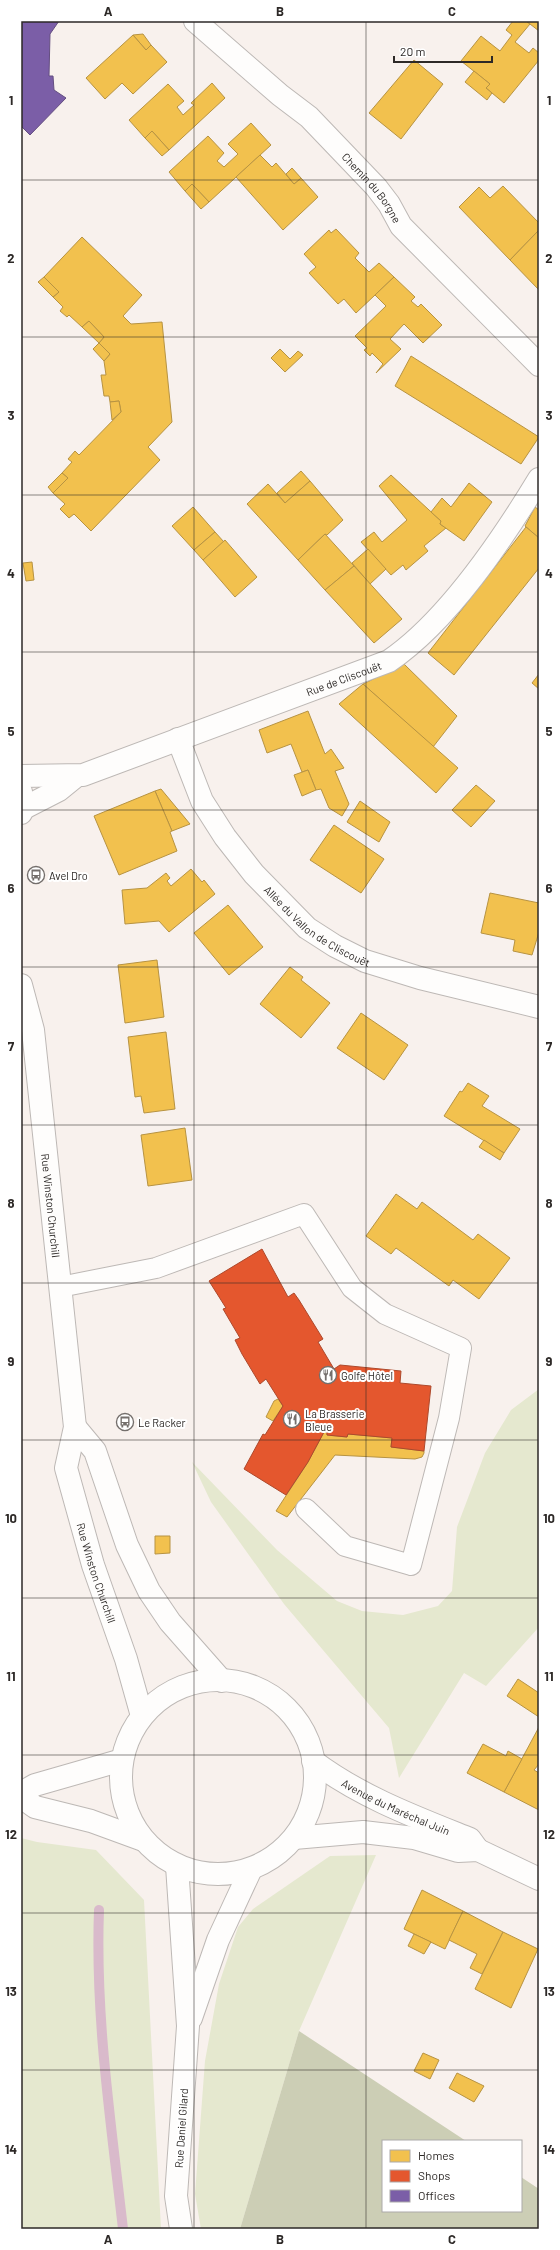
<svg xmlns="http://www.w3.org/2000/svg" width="560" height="2250" viewBox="0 0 560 2250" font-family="Barlow,sans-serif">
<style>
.green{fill:#e5e8cf}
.forest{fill:#ccceb5}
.homes{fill:#f2c14e;stroke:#b79342}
.shops{fill:#e4572e;stroke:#ad492c}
.offices{fill:#7b5ea7;stroke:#644e81}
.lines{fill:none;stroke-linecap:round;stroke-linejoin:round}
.stream{stroke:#d9bacb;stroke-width:10}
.lane-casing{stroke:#bdb8b5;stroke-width:22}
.street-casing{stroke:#bdb8b5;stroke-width:24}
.secondary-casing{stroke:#bdb8b5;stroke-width:24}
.lane{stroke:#fefdfc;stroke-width:20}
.street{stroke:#fefdfc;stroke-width:22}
.secondary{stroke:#fefdfc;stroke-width:22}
.grid{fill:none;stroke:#2d2927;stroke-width:1;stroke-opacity:0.55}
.labels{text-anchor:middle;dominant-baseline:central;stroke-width:4;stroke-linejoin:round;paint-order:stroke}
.street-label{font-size:11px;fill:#2d2927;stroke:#fff}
.poi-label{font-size:11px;fill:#2d2927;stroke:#fff;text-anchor:start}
.neatline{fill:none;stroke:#2d2927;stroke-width:1.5}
.grid-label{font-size:13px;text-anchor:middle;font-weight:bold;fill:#2d2927}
</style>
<rect width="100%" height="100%" fill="#f8f1ed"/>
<!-- green -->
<g class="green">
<polygon points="539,1389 539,1627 486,1686 464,1673 399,1778 389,1728 284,1604 211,1502 192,1462 277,1550 337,1601 362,1611 403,1615 438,1606 452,1591 457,1527 485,1453 511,1410"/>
<polygon points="21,1838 37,1842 96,1850 144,1900 161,2229 21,2229"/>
<polygon points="376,1855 299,2031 240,2229 201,2229 195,2194 205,2061 219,1984 238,1927 253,1909 330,1856"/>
</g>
<!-- forest -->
<polygon class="forest" points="299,2031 466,2141 383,2141 383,2211 521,2211 521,2177 539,2189 539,2229 240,2229"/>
<!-- homes -->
<g class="homes">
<polygon points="513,21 526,21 530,24 515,42 529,53 533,48 539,53 539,60 504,103 486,88 490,84 461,61 481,36 500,51 512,35 506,30"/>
<polygon points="526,21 539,21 539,31 530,24"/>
<polygon points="143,34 151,45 146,50 133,35"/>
<polygon points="133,35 146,50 151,45 167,62 133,94 122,83 105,99 86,78"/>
<polygon points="414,60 443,84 401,139 369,113"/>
<polygon points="474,71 490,84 486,88 492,93 487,100 465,82"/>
<polygon points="212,83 225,98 169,150 152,131 145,138 129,120 168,84 184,101 177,107 183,115 194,105 191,103"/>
<polygon points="251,123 271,145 209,202 192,184 185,191 169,172 208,136 224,153 217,161 224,167 238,154 228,144"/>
<polygon points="152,131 169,150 162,156 145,138"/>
<polygon points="260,155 272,167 276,163 294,184 301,178 318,197 283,230 236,177"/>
<polygon points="292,168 301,178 294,184 286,174"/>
<polygon points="192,184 209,202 201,209 185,191"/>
<polygon points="503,186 539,223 539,230 510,260 459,207 479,187 490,198"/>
<polygon points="336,229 359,253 355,258 369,272 379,263 394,277 356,313 344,299 338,304 309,273 316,267 304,254 329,230 331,233"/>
<polygon points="539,230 539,290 510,260"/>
<polygon points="82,237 142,295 123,316 131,324 162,322 172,422 148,447 160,460 91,531 74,514 69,518 60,509 65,504 53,493 68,478 62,473 72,462 68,459 75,451 79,455 121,412 119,401 110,402 109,396 104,396 101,375 106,375 104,361 110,354 99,343 104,337 89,321 82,327 69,315 67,317 60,311 63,307 53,297 59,292 44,277"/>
<polygon points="44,277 59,292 53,297 38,282"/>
<polygon points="394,277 415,297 411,301 418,307 421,304 442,325 423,343 404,324 390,339 401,349 376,373 383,364 372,353 370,356 364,350 367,348 355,336 386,306 375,295"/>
<polygon points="89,321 104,337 99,343 82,327"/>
<polygon points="99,343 110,354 104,361 93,349"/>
<polygon points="280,349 290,359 298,351 303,355 285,372 271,358"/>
<polygon points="411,356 539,437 521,464 395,386"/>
<polygon points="119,401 121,412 112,420 110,402"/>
<polygon points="301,471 310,481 285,503 277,493"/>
<polygon points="62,473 68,478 53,493 48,487"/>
<polygon points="391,475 441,521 440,524 446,528 424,546 428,551 406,570 403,565 391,575 361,542 374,532 382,542 407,520 379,486"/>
<polygon points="310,481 343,520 327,535 325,534 298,560 247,504 268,484 285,503"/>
<polygon points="469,483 492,502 464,541 440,524 441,521 431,512 442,498 451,507"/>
<polygon points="193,507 215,532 194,550 172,526"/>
<polygon points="535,507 539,510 539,538 525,526"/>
<polygon points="526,527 539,538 539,568 454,675 428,653"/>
<polygon points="215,532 224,542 203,560 194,550"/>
<polygon points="325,534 354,566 325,590 298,560"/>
<polygon points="225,540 257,577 235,597 203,560"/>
<polygon points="368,549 386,569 370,584 352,563"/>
<polygon points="32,562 34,580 26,581 23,563"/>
<polygon points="354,566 402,619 374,643 325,590"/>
<polygon points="404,664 457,716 433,747 363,684"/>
<polygon points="539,674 539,689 532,683"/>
<polygon points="363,684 458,768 436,793 339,704"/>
<polygon points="308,711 325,754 331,749 344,768 335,771 349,804 342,816 329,808 321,789 316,790 308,770 302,772 291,744 267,753 259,730"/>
<polygon points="308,770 316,790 302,796 294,775"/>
<polygon points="476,785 495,801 471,827 452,810"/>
<polygon points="161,789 190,824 172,831 155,791"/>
<polygon points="155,791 172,831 170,832 177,851 119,875 94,816"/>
<polygon points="360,801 390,822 379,842 347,822"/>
<polygon points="334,825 384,859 361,893 310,860"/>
<polygon points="191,869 202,882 204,880 215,894 169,932 159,921 125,924 122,890 147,888 166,873 170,878 167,881 171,886"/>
<polygon points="490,893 539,903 539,932 532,955 513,951 515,940 481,933"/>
<polygon points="228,905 263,947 229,975 194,933"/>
<polygon points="157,960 164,1017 125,1023 118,965"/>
<polygon points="290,967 303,977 301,980 330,1003 301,1038 260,1004"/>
<polygon points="361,1013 408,1045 384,1080 337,1048"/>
<polygon points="166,1032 175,1109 144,1113 141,1096 135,1097 128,1037"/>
<polygon points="468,1083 489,1096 482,1106 520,1129 504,1153 444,1116 460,1091 462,1092"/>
<polygon points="185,1128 192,1180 148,1186 141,1135"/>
<polygon points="484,1140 504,1153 500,1160 479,1147"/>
<polygon points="396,1194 417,1209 422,1202 473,1240 478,1234 510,1258 479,1299 453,1280 449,1286 396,1248 391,1254 366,1236"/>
<polygon points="278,1399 283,1406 273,1421 266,1417 274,1401"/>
<polygon points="324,1432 327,1432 327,1435 347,1437 348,1434 392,1438 391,1447 424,1451 424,1453 422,1457 415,1459 335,1455 287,1517 276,1511 308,1462"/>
<polygon points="155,1536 170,1536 170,1553 155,1554"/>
<polygon points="518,1679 539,1693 539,1717 507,1696"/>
<polygon points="539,1727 539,1764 534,1770 539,1773 539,1810 504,1792"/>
<polygon points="483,1744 506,1756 508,1751 522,1759 504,1792 467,1773"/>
<polygon points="422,1890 463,1911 445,1949 404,1929"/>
<polygon points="463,1911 503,1932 482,1974 470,1968 477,1954 449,1940"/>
<polygon points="503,1932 538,1949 511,2008 475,1989"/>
<polygon points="414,1934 431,1942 424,1954 408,1946"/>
<polygon points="423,2053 439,2060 430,2079 414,2071"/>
<polygon points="457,2073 484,2086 474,2102 449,2088"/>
</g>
<!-- shops -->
<polygon class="shops" points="262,1249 288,1297 294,1293 299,1300 323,1339 318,1342 334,1369 340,1365 401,1371 400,1383 431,1386 424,1451 391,1447 392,1438 348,1434 347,1437 327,1435 327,1432 324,1432 308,1462 286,1495 244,1469 263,1434 265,1435 283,1406 266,1379 260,1384 242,1354 235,1340 240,1338 223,1309 226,1308 209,1281"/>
<!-- offices -->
<polygon class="offices" points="21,21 59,21 50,34 49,76 53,76 54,90 66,98 30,135 21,126"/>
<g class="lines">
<!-- stream -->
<path class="stream" d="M99,1910C95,2017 111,2123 123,2229"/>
<!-- lane casing -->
<g class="lane-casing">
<polyline id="lane" points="60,1287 156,1268 304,1214 352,1288 385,1314 461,1348 449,1418 411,1565 345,1546 306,1509"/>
</g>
<!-- street casing -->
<g class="street-casing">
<g id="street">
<path id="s1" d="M195,21L280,95L309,117L376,187L389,204L401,226L539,365"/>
<path id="s2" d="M178,739L202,801L225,837L254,874L307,928L335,946L365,961L420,978L539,1007"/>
<path id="s3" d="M21,776L83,775L389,661C448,621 502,540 539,479"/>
<polyline points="22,809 59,790 75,777"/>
<polyline points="177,1866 188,2026 176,2196 181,2229"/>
<polyline points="191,2018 218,1940 251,1869"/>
</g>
</g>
<!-- secondary casing -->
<g class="secondary-casing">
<g id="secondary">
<polyline points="21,792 21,813"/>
<path id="s4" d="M21,985L33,1030L75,1427L66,1468L93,1565L126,1659L142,1716"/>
<polyline points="75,1427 95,1451 127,1545 149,1591 170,1622 222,1681"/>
<circle cx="218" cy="1777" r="97"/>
<path id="s5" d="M313,1761C361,1797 415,1817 470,1839L478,1850"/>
<polyline points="21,1793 35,1785 122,1760"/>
<polyline points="21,1797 35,1807 91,1821 143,1840"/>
<polyline points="294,1838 363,1832 414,1838 458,1851 478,1850 539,1879"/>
</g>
</g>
<!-- lane -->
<use href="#lane" class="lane"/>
<!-- street -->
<use href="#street" class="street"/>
<!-- secondary -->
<use href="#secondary" class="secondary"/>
</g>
<!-- grid -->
<path class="grid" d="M194,21V2229M366,21V2229M21,180H539M21,337H539M21,495H539M21,652H539M21,810H539M21,967H539M21,1125H539M21,1283H539M21,1440H539M21,1598H539M21,1755H539M21,1913H539M21,2070H539"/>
<!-- icons -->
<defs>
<g id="bus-ring" transform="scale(0.9)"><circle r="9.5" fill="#fff" stroke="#746f6c" stroke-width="1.5"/><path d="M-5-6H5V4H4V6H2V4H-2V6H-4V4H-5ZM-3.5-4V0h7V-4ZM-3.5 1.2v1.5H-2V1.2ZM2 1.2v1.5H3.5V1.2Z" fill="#746f6c"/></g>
<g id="restaurant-ring" transform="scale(0.9)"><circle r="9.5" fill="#fff" stroke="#746f6c" stroke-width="1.5"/><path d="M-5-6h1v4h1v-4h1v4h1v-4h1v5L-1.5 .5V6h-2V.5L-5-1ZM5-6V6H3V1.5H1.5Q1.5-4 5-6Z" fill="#746f6c"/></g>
</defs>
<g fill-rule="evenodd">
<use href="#bus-ring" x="36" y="875"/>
<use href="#restaurant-ring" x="328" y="1375"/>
<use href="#restaurant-ring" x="292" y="1419"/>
<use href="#bus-ring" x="125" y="1422"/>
</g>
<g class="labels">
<!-- street labels -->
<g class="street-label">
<text stroke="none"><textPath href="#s1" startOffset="244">Chemin du Borgne</textPath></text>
<text stroke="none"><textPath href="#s3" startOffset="340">Rue de Cliscouët</textPath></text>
<text stroke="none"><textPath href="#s2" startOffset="239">Allée du Vallon de Cliscouët</textPath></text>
<text stroke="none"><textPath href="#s4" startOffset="223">Rue Winston Churchill</textPath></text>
<text stroke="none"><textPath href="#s4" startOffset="597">Rue Winston Churchill</textPath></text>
<text stroke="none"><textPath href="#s5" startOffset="95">Avenue du Maréchal Juin</textPath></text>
<text transform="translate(181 2128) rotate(-86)">Rue Daniel Gilard</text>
</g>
<!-- poi labels -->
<g class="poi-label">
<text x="49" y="875">Avel Dro</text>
<text x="341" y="1375">Golfe Hôtel</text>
<text x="305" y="1413">La Brasserie<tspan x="305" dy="13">Bleue</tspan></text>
<text x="138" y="1422">Le Racker</text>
</g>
</g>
<!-- border -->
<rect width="560" height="2250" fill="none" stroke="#ffffff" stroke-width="44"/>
<!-- legend -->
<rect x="382" y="2140" width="140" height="72" fill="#ffffff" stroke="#aba9a9"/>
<rect x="390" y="2150" width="20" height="12" fill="#f2c14e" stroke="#aba9a9"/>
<text x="418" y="2160" font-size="12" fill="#2d2927">Homes</text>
<rect x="390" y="2170" width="20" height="12" fill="#e4572e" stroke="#aba9a9"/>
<text x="418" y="2180" font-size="12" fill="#2d2927">Shops</text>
<rect x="390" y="2190" width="20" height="12" fill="#7b5ea7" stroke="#aba9a9"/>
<text x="418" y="2200" font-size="12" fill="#2d2927">Offices</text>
<!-- scale -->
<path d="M394 56v6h98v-6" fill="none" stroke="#2d2927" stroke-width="2"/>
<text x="400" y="56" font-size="12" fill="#2d2927" stroke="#ffffff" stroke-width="3" paint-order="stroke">20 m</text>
<rect x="22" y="22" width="516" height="2206" class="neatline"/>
<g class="grid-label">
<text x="108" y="16">A</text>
<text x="280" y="16">B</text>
<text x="452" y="16">C</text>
<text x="11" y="105">1</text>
<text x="549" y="105">1</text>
<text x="11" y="263">2</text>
<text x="549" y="263">2</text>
<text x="11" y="420">3</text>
<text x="549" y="420">3</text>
<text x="11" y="578">4</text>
<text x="549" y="578">4</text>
<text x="11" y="736">5</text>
<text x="549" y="736">5</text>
<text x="11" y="893">6</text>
<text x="549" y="893">6</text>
<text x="11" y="1051">7</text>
<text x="549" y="1051">7</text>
<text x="11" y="1208">8</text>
<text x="549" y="1208">8</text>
<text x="11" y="1366">9</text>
<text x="549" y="1366">9</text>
<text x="11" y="1523">10</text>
<text x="549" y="1523">10</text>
<text x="11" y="1681">11</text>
<text x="549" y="1681">11</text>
<text x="11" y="1839">12</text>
<text x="549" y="1839">12</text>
<text x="11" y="1996">13</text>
<text x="549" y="1996">13</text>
<text x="11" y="2154">14</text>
<text x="549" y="2154">14</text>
<text x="108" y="2244">A</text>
<text x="280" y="2244">B</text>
<text x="452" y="2244">C</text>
</g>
</svg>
